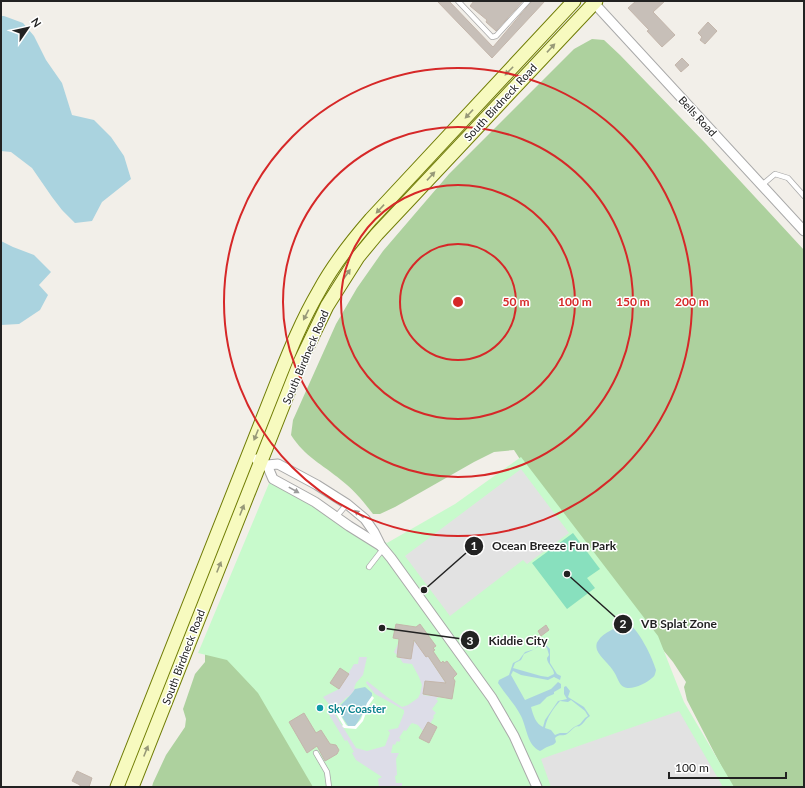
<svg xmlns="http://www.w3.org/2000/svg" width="805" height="788" viewBox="0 0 805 788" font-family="Lato,sans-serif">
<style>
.forest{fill:#add19e}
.park{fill:#c8facc}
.pitch{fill:#88e0be}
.parking{fill:#e2e2e2}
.plaza{fill:#dddde8;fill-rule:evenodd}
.water{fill:#aad3df;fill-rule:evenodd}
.pier{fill:#fff}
.building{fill:#c7bfb8;stroke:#c4b6ab}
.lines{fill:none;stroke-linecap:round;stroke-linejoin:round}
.lane-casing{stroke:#a9a9a9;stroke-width:6}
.street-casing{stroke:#a9a9a9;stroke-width:11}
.secondary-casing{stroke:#707d05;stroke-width:15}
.lane{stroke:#fff;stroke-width:4.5}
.street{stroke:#fff;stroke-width:9}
.secondary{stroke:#f7fabf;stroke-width:13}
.oneway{fill:#979978}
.oneway2{fill:#9c9c9c}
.ring{fill:none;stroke:#d62828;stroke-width:2}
.culture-dot{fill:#0f9aa8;stroke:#fff;stroke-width:1.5}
.labels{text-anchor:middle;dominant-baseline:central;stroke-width:3;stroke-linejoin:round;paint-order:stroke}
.street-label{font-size:11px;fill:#222;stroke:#fff}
.culture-label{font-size:11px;font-weight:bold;fill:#0d838f;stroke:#fff;text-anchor:start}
.centre{fill:#d62828;stroke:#fff;stroke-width:2}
.ring-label{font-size:12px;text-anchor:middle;font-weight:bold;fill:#d62828;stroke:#fff;stroke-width:3;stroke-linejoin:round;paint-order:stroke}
.leader{fill:none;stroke:#222;stroke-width:1.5}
.callout-dot{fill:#222;stroke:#fff;stroke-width:1.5}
.mark-label{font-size:12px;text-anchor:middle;font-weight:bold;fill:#fff}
.callout-label{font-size:12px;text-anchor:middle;font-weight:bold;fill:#222;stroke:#fff;stroke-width:3;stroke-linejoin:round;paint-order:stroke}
</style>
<rect width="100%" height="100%" fill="#f2efe9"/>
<!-- forest -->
<g class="forest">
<path d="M592,39L604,40L620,55L706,144L804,250V787H732L687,700L684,687L686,682L673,662L640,622L527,470L514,450L494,452L474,462L395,507L380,514H373C363,501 353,489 341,480C322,464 305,457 291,435L293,420L336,324L357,288L383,251L449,174L574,49Z"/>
<polygon points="205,645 244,669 318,787 152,787 153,783 166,755 185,727 186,719 183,709 195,674 205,662"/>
</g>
<!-- park -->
<polygon class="park" points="521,457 658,636 684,702 734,787 313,787 258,693 227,660 198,653 270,481 387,543 455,504"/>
<!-- pitch -->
<polygon class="pitch" points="573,533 600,569 587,578 595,588 567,609 532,563"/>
<!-- parking -->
<g class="parking">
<polygon points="521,469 569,533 527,564 523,560 450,616 405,556"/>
<polygon points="679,711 723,787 551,787 541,759"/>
</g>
<!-- plaza -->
<path class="plaza" d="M400,640L416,642L428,656L445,682L443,693L436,699L438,701L432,709L436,713L433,716L434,717L430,724L428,722L423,731L418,725L412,723L410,725L406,731L404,730L399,738L401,739L399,742L397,741L395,745L393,744L391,753H399L396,759L397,775L395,776L396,783H402V787H379L378,779L382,777L356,760L352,753L354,752L347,740L345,741L328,713L330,710L329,704L323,697L339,689L354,664H358L359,657H367L363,675L356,683L354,688L355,689L351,695L346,698L333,711L356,748L367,751L385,746L390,733L388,730L398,728L404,713V710L375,694L366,683L367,681L387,697L402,707L408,705L418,698L420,694L422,685L419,677L412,664L403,663L399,657L398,648L397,655L394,652ZM425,681L434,682L432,696L423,695Z"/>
<!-- water -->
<g class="water">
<polygon points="1,16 4,16 23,23 34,36 46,60 62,83 72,115 94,120 111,137 124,156 131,179 102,202 92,221 75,223 62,210 52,197 32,168 11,152 1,151"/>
<polygon points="1,241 13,247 34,255 51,272 39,285 48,295 40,310 19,324 1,325"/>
<path d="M627,623C638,627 653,659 656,670C655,674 655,676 652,678C647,683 631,691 624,687C619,685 617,676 614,672C610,665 600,657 597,650C596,647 596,643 598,641C603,632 618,627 627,623Z"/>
<path d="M543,642L550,649V663L557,674L561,676L560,680L554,677L548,680L521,675L513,671L511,675L525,700L551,689L558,682L561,684V688L554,692V694L547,697L540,704L531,707C533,715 536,724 543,727L545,720L558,701L567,699L564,694V687L566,686L570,691L568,697L584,707L590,716C585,719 585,722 581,725C577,728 579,725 575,727C572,729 570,732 567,734C562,737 560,733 555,738L556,742C553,746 551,745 547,747C544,748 543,750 540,751C527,745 527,728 521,716C515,704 505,694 498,683L499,680L509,675L513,663L519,660L525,652L535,649L539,644ZM541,644H543L547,648L549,655L547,658C547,664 554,668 554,674L548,677L541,676L513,668L515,663L521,660L524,654L535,649ZM571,700L585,711L588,716L585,718L580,724L574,727L567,733H560L555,735L551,730L545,728C547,717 553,709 560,701L568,702Z"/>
<path d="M365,687L372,693V696C365,706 362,717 355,726H348L337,709C343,702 351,696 355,689Z"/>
</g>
<!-- pier -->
<polygon class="pier" points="372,696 374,698 369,705 363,721 356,729 344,728 342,726 343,725 334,710 337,709 346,725 348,726 355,726 361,719 367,703"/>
<!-- building -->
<g class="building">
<polygon points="437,1 449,1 493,47 532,1 545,1 492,58"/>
<polygon points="474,1 523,1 496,31 486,22 487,20 470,6"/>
<polygon points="636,1 665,1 653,12 675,35 662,47 647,31 649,30 628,8"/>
<polygon points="708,22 717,31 705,44 700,40 702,37 698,33"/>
<polygon points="682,58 689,65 681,72 675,65"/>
<polygon points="396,624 416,627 420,624 436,646 433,648 435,650 433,651 441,663 443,661 444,663 447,661 457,674 453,678 455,681 452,699 423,694 425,681 446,683 428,656 426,657 414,640 411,659 397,657 399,639 393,638"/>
<polygon points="546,625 549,630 541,636 538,631"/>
<polygon points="340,668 349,674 339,689 330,683"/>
<polygon points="304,713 316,733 321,730 330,744 336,745 339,750 337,754 325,761 317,746 307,753 289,722"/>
<polygon points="428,722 437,727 429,743 419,738"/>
<polygon points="77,771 92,778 89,787 80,787 80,785 72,781"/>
</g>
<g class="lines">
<!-- lane casing -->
<g class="lane-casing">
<g id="lane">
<polyline points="458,1 492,37 496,36 528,1"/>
<polyline points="762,185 775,174 788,178 804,196"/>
<polyline points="336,517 347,504"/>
<polyline points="369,567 383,549"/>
<polyline points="316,753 327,772 329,787"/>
</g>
</g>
<!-- street casing -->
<g class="street-casing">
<g id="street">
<polyline points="594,3 804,231"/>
<polyline points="256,459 267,465 278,464 317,485 347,504 365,519 374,532 381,546 391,558 492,698 514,736 537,787"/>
<polyline points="267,465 273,479 315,502 349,526 381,546"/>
</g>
</g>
<!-- secondary casing -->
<g class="secondary-casing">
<g id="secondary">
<path d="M117,787L278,380C290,350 302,320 319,291C333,265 351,242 371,219L574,1"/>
<polyline points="132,787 301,360 327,306 358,257 377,234 596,1"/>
</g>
</g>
<!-- lane -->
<use href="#lane" class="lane"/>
<!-- street -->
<use href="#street" class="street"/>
<!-- secondary -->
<use href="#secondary" class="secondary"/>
</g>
<!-- one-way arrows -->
<defs><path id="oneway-solid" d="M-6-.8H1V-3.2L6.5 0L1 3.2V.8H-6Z"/></defs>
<g class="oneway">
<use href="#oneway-solid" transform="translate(551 48) rotate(-47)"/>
<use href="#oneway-solid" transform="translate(509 71) rotate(134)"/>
<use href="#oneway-solid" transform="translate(469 114) rotate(133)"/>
<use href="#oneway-solid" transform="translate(431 176) rotate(-47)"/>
<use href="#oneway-solid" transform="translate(380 209) rotate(133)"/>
<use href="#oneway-solid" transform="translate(347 274) rotate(-55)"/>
<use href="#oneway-solid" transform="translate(306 315) rotate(117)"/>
<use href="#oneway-solid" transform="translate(256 435) rotate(112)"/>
<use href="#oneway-solid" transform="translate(242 510) rotate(-68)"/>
<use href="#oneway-solid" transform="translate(219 567) rotate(-68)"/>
<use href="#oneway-solid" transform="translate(146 751) rotate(-68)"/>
</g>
<g class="oneway2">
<use href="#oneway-solid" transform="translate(294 490) rotate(29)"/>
<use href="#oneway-solid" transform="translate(359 514) rotate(-140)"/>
</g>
<!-- distance rings -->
<g class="ring">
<circle cx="458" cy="302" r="58"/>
<circle cx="458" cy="302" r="117"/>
<circle cx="458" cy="302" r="175"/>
<circle cx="458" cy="302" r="234"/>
</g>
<!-- markers -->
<circle class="culture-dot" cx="320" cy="708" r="4"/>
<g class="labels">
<!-- street labels -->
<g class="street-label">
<text transform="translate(500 102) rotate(-47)">South Birdneck Road</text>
<text transform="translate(698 116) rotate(47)">Bells Road</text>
<text transform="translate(305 357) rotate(-67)">South Birdneck Road</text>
<text transform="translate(183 657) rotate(-69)">South Birdneck Road</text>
</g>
<!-- culture labels -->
<g class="culture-label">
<text x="328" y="708">Sky Coaster</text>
</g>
</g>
<circle cx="458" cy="302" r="6" class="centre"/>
<g class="ring-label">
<text x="516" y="306">50 m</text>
<text x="575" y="306">100 m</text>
<text x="633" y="306">150 m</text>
<text x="692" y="306">200 m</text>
</g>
<!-- callouts -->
<path class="leader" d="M424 590L474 546M567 574L623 624M382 628L470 640"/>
<g class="callout-dot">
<circle cx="424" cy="590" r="4"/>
<circle cx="567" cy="574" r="4"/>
<circle cx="382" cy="628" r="4"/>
<circle cx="474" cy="546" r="10"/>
<circle cx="623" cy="624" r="10"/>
<circle cx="470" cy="640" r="10"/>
</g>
<g class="mark-label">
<text x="474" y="550">1</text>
<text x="623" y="628">2</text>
<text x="470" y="645">3</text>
</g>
<g class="callout-label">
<text x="554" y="550">Ocean Breeze Fun Park</text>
<text x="679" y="628">VB Splat Zone</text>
<text x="518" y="645">Kiddie City</text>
</g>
<!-- border -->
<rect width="805" height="788" fill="none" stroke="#222222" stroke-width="4"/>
<!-- north arrow -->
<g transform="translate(28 28) rotate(56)" stroke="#ffffff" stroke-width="3" paint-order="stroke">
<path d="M0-3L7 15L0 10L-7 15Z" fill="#222222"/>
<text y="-6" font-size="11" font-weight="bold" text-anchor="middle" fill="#222222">N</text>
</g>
<!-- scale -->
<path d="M669 772v6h117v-6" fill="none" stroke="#222222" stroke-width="2"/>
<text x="675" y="772" font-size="12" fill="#222222" stroke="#ffffff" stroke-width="3" paint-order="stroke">100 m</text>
</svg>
